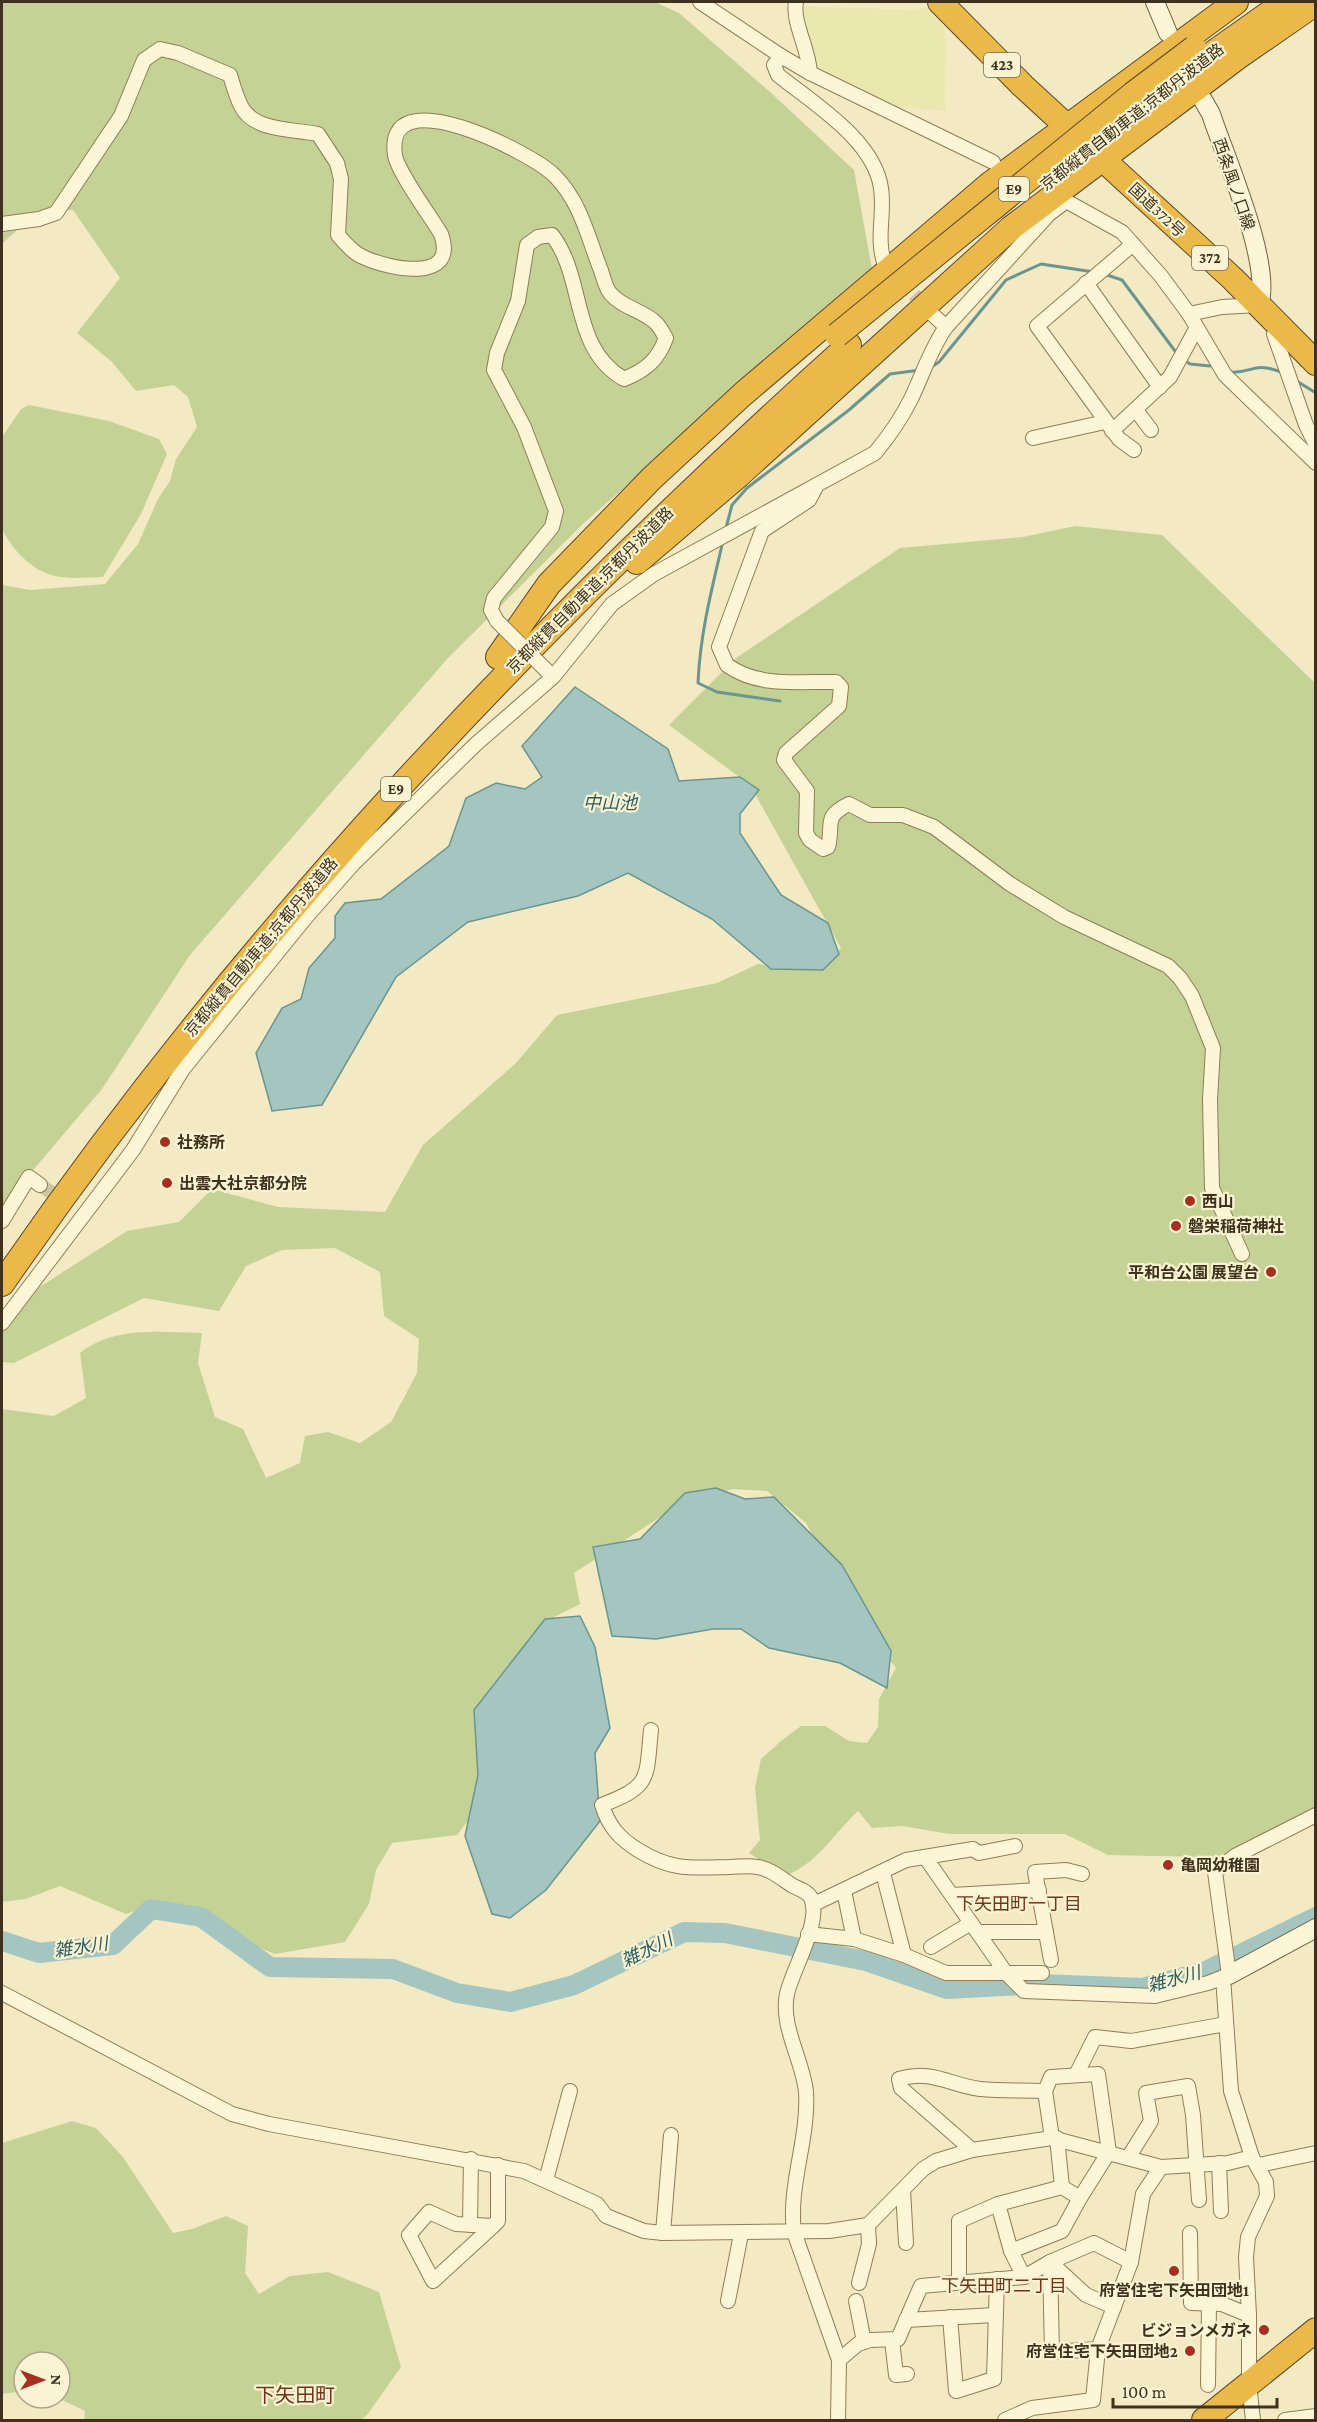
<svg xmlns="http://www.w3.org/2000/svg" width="1317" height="2422" viewBox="0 0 1317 2422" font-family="'Crimson Pro','Noto Sans JP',serif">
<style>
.farmland{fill:#eae7af}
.green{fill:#c4d395}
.water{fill:#a5c5c0;stroke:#6b9590;stroke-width:1.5}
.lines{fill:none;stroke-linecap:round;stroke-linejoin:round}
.stream{stroke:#6b9590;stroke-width:3}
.river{stroke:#a5c5c0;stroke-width:20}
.street-tunnel{stroke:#cfc5a2;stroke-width:14;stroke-dasharray:14 7;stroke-linecap:butt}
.street-casing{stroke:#907c57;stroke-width:16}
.secondary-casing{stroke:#725d3a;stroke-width:20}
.highway-casing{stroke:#5d492c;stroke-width:26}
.street{stroke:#fcf6d7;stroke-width:14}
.secondary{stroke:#fcf6d7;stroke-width:18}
.highway{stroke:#ebb84a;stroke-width:24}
.street-bridge-casing{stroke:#907c57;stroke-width:16;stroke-linecap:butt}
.highway-bridge-casing{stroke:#5d492c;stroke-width:26;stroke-linecap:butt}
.street-bridge{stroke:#fcf6d7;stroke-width:14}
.highway-bridge{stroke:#ebb84a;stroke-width:24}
.poi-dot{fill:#a62f20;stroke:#f9f3d3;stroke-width:2}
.labels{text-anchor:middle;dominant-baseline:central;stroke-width:4.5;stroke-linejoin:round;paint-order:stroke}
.shield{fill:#f9f3d3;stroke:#766b54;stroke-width:1.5}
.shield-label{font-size:15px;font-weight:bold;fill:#3e311d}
.street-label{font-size:16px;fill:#3e311d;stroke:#f9f3d3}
.poi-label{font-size:16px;font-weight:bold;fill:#3e311d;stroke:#f9f3d3;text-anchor:start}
.water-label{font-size:18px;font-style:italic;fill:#2a5c5f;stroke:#f9f3d3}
.neighbourhood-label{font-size:18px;fill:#703417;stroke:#f9f3d3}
.quarter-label{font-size:20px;fill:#703417;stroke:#f9f3d3}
</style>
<rect width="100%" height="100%" fill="#f3eac3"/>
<!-- farmland -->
<polygon class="farmland" points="799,6 912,10 924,7 937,15 944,27 946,43 945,111 889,106 819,71 799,15"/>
<!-- green -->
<g class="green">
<polygon points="2,2 655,2 679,13 769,91 854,170 872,269 584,523 448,658 190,955 102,1089 17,1189 2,1211 2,585 30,590 105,584 138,544 158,499 170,481 176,459 197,427 188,397 174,385 136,391 112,362 77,333 120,278 73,210 38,211 2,244"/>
<path d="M29,405L109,421L159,439L167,454L141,514L103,577C90,577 75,579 61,577C36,575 11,550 2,528V437L21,409Z"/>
<path d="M1075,526L1162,535L1315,683V1808L1213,1865L1199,1857L1108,1855L1065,1834H949L903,1826L872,1828L858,1811C834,1833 817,1865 784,1876L749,1853L760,1840L755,1788L761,1759L781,1741L801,1726H825L849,1741L867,1743L878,1727L879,1699L896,1668L862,1625L806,1523L767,1491L733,1489L688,1499L574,1573L580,1604L554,1617L529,1638L518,1662L493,1684L473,1814L457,1835L392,1843L376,1870L369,1904L345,1942L275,1954L250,1944L212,1915L160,1902L126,1914L60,1886L26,1899L2,1902V1409L54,1416L86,1398L80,1353C113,1326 161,1332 202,1333L198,1363L215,1417L243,1429L266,1478L300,1463L305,1436L328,1432L360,1443L391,1422L417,1373L419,1339L384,1316L380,1272L335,1248L282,1250L246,1266L219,1311L144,1298L14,1363L2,1362V1332L24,1297L127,1231L179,1222L212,1189L278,1207L385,1212L423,1145L516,1063L557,1015L717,983L758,964L817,970L841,948L750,785L669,725L736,658L900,548L1023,537Z"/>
<polygon points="72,2121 96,2128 123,2157 173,2233 192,2229 226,2216 248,2226 245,2273 259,2294 290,2276 328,2272 379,2292 401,2367 367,2415 361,2420 84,2420 85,2411 58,2398 60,2362 24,2362 24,2391 2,2394 2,2143"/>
</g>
<!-- water -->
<g class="water">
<polygon points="575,687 668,749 679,781 740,777 759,790 740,814 740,833 781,895 828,923 839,954 823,970 771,969 712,919 628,873 578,896 468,922 396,977 322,1105 272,1111 256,1053 282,1008 301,999 309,968 335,938 335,916 345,903 381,899 449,846 466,798 496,783 525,789 542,777 522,746"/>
<polygon points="716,1488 745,1499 774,1497 842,1565 891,1651 887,1688 840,1663 769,1648 741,1629 713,1629 656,1639 612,1636 593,1547 640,1539 685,1493"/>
<polygon points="580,1616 595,1647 610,1728 595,1753 600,1821 546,1890 510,1918 492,1914 465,1836 478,1775 474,1710 545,1619"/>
</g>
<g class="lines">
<!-- stream -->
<g class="stream">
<polyline points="1104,274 1122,280 1178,355"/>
<polyline points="1183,359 1190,364 1210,366"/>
<polyline points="930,368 939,362 1006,280 1041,264 1094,272"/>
<path d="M1229,372C1253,374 1252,361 1281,372"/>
<polyline points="1295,380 1316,393"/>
<polyline points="726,528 732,505 747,488 849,410 890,374 920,370"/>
<path d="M723,541C712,588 700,634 698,683L717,692L780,701"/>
</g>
<!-- river -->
<polyline class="river" points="2,1941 39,1953 113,1945 151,1909 201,1917 270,1967 393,1969 457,1993 510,2002 574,1985 684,1932 725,1933 866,1961 947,1989 1040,1984 1143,1988 1206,1971 1316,1917"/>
<!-- street-tunnel -->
<g class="street-tunnel">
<polyline points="900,279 929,311"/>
<polyline points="40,1185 67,1203"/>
</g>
<!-- street casing -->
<g class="street-casing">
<g id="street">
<polyline points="700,2 781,56 810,73 993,162"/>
<path d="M796,2C792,22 809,49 810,73"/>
<path d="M781,56L774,65L778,75C814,104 874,140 881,188C885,213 876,237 884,262"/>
<polyline points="1066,201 1122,232 1161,276 1189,314 1225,375 1316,463"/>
<path d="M2,224L39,219L56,213L121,116L144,60L160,49L178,53L230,75C233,85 236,96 241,106C254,132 294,129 318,134L337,163L341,179L338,235C345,243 353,253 363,257C388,269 459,284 441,234C431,217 397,171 395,155C383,77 530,152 554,175C580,201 587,234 600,268C603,275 605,287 610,293C622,308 643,310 656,323C660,327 663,333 666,338C658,360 646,370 624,379C570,348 586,279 552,235L538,237L527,245L518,301L497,353L494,370L524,427L556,511L552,527L494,598L491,610L497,621"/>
<polyline points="1133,244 1037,326 1119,439 1134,450"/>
<polyline points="1086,283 1160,387"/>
<polyline points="931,313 946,327"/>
<polyline points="1189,314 1222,307 1259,305"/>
<polyline points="1278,324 1274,334 1306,425 1316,445"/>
<polyline points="1136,410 1151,430"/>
<polyline points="1112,431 1170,377 1196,329"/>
<polyline points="1033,438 1105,422"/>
<path d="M815,489L809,500L762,531L719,647L727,665C758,688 800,681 836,682L841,687L839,706L786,753L784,760L807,791L806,833L810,840L823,849L828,847C834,825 822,817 849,804L870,815H903L934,827L1010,884L1064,917L1168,966L1180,978L1192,996L1213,1048L1210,1100L1212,1188L1242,1254"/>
<polyline points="2,1221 29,1177 40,1185"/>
<path d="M2,1323L133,1150L183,1069L307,916L353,864L476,744L553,677L612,604L654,574L875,453C889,436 901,419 911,399C923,374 930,350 946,327L1049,214L1061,205"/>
<path d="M651,1730C646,1780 651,1786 602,1805C609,1827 619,1838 638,1850C672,1871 691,1868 730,1867C738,1867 748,1865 757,1867C771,1869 782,1879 793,1886C800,1889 808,1892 811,1898C822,1922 792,1970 787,1994C780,2026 803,2060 806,2092C809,2139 788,2185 794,2232L839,2360L838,2420"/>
<polyline points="925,1857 1006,1973 1024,1991 1155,1996 1208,1983 1229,1975 1215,1872 1235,1856 1316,1815"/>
<polyline points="883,1873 904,1955"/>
<polyline points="844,1891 854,1939"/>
<polyline points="952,1895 1039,1890"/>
<polyline points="814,1904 906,1860 973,1849 979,1853 1015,1846"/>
<polyline points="978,1932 1046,1932"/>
<polyline points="808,1934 854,1939 904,1955 946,1973 1042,1973"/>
<polyline points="931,1947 971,1923"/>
<polyline points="1051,1960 1035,1872 1066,1870 1082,1874"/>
<polyline points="1223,1977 1231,2091 1252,2157 1266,2182 1267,2196 1248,2237 1246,2257 1249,2315 1249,2384 1253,2420"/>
<polyline points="2,1993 232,2114 269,2124 524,2171 597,2204 606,2216 644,2231 663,2233 829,2231 868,2225 923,2169 936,2161 972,2150 1052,2138 1161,2167 1228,2163 1252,2157"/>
<polyline points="1076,2075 1095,2037 1131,2041 1226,2024"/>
<polyline points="1045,2091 1052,2138"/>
<polyline points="1057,2138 1062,2187"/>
<polyline points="1128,2158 1151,2121 1146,2093 1188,2086 1193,2115 1199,2200"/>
<polyline points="1219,2163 1221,2211"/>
<polyline points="1259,2165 1316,2153"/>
<polyline points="546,2180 570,2091"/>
<polyline points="903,2190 906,2243"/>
<polyline points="998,2204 1011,2251 1024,2277"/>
<polyline points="470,2225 471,2159"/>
<polyline points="493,2226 456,2224 429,2212 409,2235 433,2281 493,2226 498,2221 498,2165"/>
<polyline points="663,2233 671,2135"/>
<polyline points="1190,2233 1191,2303 1222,2304 1249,2315"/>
<polyline points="1011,2251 1062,2231 1080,2198"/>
<path d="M959,2282V2221L998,2204L1062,2187L1080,2198L1109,2152L1098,2074L1051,2077L1045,2091C1024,2090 1002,2091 980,2089C950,2085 931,2069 899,2079L901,2088L972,2150"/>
<polyline points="859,2283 869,2244 868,2225"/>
<polyline points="728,2301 741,2234"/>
<polyline points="856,2301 864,2342"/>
<polyline points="950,2317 956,2391 994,2379 997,2279"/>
<polyline points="906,2320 995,2315"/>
<polyline points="892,2340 896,2375 907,2374"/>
<polyline points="1098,2349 1052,2352 1050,2262 1094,2243 1131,2262"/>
<polyline points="839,2360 858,2344 870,2340 898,2339 921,2286 1024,2277 1050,2262 1086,2295 1114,2307"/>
<polyline points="1208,2385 1209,2304"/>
<polyline points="1005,2420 1032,2408 1093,2400 1098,2349 1131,2262 1143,2194 1161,2167"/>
<polyline points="1285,2420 1316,2416"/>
</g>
</g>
<!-- secondary casing -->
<g class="secondary-casing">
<g id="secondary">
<polyline points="1155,2 1168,33"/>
<polyline points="1178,52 1192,79"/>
<path d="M1203,100L1211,114C1225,157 1273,265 1259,305"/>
<polyline points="1229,1975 1316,1928"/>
</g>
</g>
<!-- highway casing -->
<g class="highway-casing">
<g id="highway">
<polyline points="940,2 1023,86 1233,279 1316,363"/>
<polyline points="1203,60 1285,2"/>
<polyline points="637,562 739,475 1011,228 1238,57 1316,3"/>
<polyline points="498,657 549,584 652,478 743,394 990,184 1236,2"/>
<path d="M2,1284C242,935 534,628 849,345"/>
<polyline points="1204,2420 1316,2330"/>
</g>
</g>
<!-- street -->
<use href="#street" class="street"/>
<!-- secondary -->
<use href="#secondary" class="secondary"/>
<!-- highway -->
<use href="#highway" class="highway"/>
<!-- street-bridge casing -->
<g class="street-bridge-casing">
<polyline id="street-bridge" points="497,621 547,671"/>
</g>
<!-- highway-bridge casing -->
<g class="highway-bridge-casing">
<polyline id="highway-bridge" points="837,335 1133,94 1194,48"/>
</g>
<!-- street-bridge -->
<use href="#street-bridge" class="street-bridge"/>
<!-- highway-bridge -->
<use href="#highway-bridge" class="highway-bridge"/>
</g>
<!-- markers -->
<g class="poi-dot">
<circle cx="165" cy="1142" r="6"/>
<circle cx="167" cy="1183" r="6"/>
<circle cx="1190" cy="1201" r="6"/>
<circle cx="1176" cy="1226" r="6"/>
<circle cx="1271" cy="1272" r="6"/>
<circle cx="1168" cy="1865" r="6"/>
<circle cx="1174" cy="2271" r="6"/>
<circle cx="1264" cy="2330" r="6"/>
<circle cx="1190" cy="2351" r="6"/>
</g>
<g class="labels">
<!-- shield labels -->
<g class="shield">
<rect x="984" y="53" width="36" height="24" rx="4.5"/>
<rect x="999" y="177" width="30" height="24" rx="4.5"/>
<rect x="1192" y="246" width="36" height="24" rx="4.5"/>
<rect x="381" y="777" width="30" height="24" rx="4.5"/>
</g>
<g class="shield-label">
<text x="1002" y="65">423</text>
<text x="1014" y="189">E9</text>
<text x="1210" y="258">372</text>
<text x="396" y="789">E9</text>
</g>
<!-- street labels -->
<g class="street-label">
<text transform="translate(1132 117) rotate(-38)">京都縦貫自動車道;京都丹波道路</text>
<text transform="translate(1234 184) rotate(71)">西条風ノ口線</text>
<text transform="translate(1157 210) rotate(43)">国道372号</text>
<text transform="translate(590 590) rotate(-45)">京都縦貫自動車道;京都丹波道路</text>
<text transform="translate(261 947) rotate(-50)">京都縦貫自動車道;京都丹波道路</text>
</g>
<!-- poi labels -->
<g class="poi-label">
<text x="177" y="1142">社務所</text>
<text x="179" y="1183">出雲大社京都分院</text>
<text x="1202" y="1201">西山</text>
<text x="1188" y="1226">磐栄稲荷神社</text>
<text x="1259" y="1272" text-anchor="end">平和台公園 展望台</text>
<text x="1180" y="1865">亀岡幼稚園</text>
<text x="1174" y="2290" text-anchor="middle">府営住宅下矢田団地1</text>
<text x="1252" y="2330" text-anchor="end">ビジョンメガネ</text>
<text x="1178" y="2351" text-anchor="end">府営住宅下矢田団地2</text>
</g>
<!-- water labels -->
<g class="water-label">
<text x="610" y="803">中山池</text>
<text transform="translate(81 1947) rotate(-8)">雑水川</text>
<text transform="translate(647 1950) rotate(-26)">雑水川</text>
<text transform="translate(1174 1979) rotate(-15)">雑水川</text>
</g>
<!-- neighbourhood labels -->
<g class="neighbourhood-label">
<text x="1019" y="1904">下矢田町一丁目</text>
<text x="1004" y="2286">下矢田町二丁目</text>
</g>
<!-- quarter labels -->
<g class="quarter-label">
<text x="295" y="2395">下矢田町</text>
</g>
</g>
<!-- border -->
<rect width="1317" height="2422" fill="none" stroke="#3e311d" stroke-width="6"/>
<!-- north arrow -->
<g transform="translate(42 2380) rotate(90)"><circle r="28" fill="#f9f3d3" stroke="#aea58a" stroke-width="1.5"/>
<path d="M0-4.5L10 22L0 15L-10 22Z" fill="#a62f20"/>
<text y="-9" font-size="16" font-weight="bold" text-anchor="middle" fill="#3e311d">N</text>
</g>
<!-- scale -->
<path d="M1113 2398v9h164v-9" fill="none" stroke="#3e311d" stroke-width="3"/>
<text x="1122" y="2398" font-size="18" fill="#3e311d" stroke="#f9f3d3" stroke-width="4.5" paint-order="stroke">100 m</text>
</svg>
